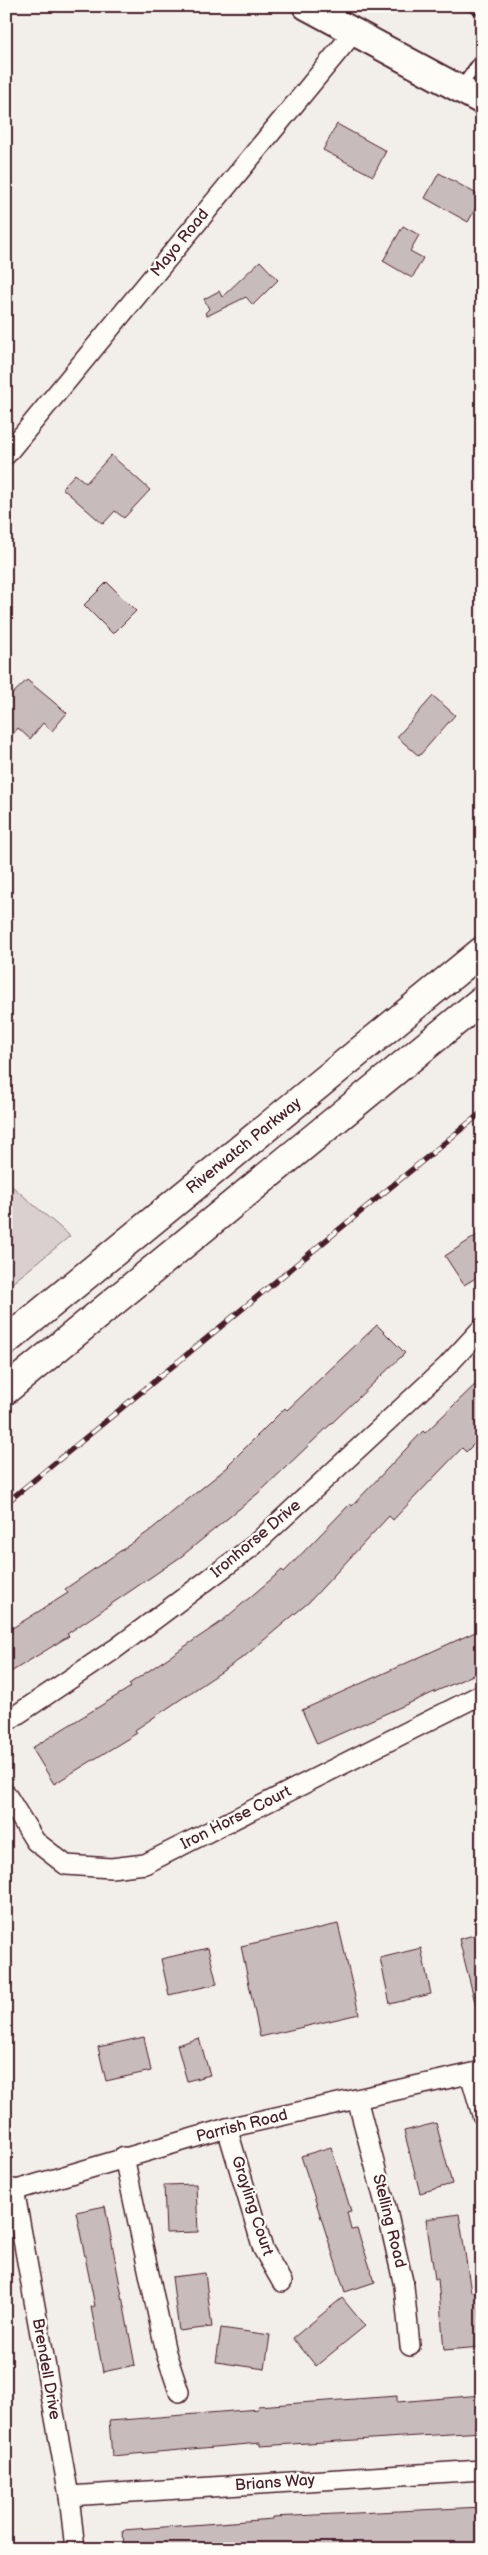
<svg xmlns="http://www.w3.org/2000/svg" width="488" height="2555" viewBox="0 0 488 2555" font-family="'Balsamiq Sans',sans-serif">
<style>
.green{fill:#d9d0cf;stroke:#92787d}
.building{fill:#c8bbbb;stroke:#4a1f2b}
.lines{fill:none;stroke-linecap:round;stroke-linejoin:round}
.lane-casing{stroke:#4a1f2b;stroke-width:14}
.street-casing{stroke:#4a1f2b;stroke-width:22}
.secondary-casing{stroke:#4a1f2b;stroke-width:30}
.primary-casing{stroke:#4a1f2b;stroke-width:31}
.lane{stroke:#fdfcf7;stroke-width:10}
.street{stroke:#fdfcf7;stroke-width:19}
.secondary{stroke:#fdfcf7;stroke-width:26}
.primary{stroke:#fdfcf7;stroke-width:28}
.rail-casing{stroke:#4a1f2b;stroke-width:5.5}
.rail{stroke:#fdfcf7;stroke-width:4;stroke-dasharray:11;stroke-linecap:butt}
.labels{text-anchor:middle;dominant-baseline:central;stroke-width:4.5;stroke-linejoin:round;paint-order:stroke}
.street-label{font-size:16px;fill:#4a1f2b;stroke:#fdfcf7}
</style>
<rect width="100%" height="100%" fill="#f2efeb"/>
<filter id="ink" filterUnits="userSpaceOnUse"><feTurbulence type="fractalNoise" baseFrequency=".02" numOctaves="2"/><feDisplacementMap in="SourceGraphic" scale="10" xChannelSelector="R" yChannelSelector="G"/><feConvolveMatrix kernelMatrix="1 2 1 2 8 2 1 2 1" color-interpolation-filters="sRGB"/></filter>
<g filter="url(#ink)">
<!-- green -->
<polygon class="green" points="6,1181 70,1236 6,1288"/>
<!-- building -->
<g class="building">
<polygon points="337,124 386,151 373,176 323,150"/>
<polygon points="439,173 482,197 468,222 425,198"/>
<polygon points="403,226 419,235 410,251 423,258 412,278 383,261"/>
<polygon points="260,261 278,280 253,305 246,297 207,316 205,313 209,309 204,299 219,291 222,297"/>
<polygon points="111,455 150,490 124,518 115,511 103,524 62,488 75,474 86,483"/>
<polygon points="107,582 136,611 113,634 84,605"/>
<polygon points="27,680 67,713 52,731 43,723 30,739 18,728 6,742 6,700"/>
<polygon points="433,696 455,715 419,756 397,737"/>
<polygon points="482,1232 482,1274 464,1285 445,1256"/>
<polygon points="377,1325 405,1353 262,1490 182,1556 67,1634 69,1636 6,1675 6,1632 68,1593 65,1589 148,1532 229,1466 228,1465 285,1408 287,1410"/>
<polygon points="482,1378 482,1436 466,1452 462,1448 393,1520 389,1516 309,1602 245,1656 135,1730 137,1733 54,1784 32,1748 131,1687 129,1684 221,1622 282,1570 284,1572 350,1504 352,1506 423,1431 425,1433"/>
<polygon points="482,1629 482,1671 317,1744 302,1710"/>
<polygon points="338,1924 359,2014 260,2037 241,1946"/>
<polygon points="482,1933 482,2006 476,2006 459,1939"/>
<polygon points="208,1948 217,1984 169,1995 161,1959"/>
<polygon points="421,1948 431,1994 390,2004 380,1958"/>
<polygon points="144,2037 151,2071 106,2081 98,2047"/>
<polygon points="199,2038 210,2075 187,2081 177,2045"/>
<polygon points="436,2123 452,2184 420,2193 404,2131"/>
<polygon points="331,2147 351,2211 347,2212 351,2230 357,2229 375,2282 345,2292 301,2156"/>
<polygon points="196,2184 198,2232 166,2233 164,2185"/>
<polygon points="105,2206 135,2365 103,2372 91,2307 95,2306 76,2212"/>
<polygon points="459,2214 471,2292 478,2292 482,2347 444,2350 438,2279 435,2279 426,2219"/>
<polygon points="205,2273 212,2327 179,2331 172,2277"/>
<polygon points="342,2298 365,2326 316,2366 293,2338"/>
<polygon points="221,2328 270,2335 265,2369 216,2362"/>
<polygon points="482,2395 482,2432 260,2446 260,2443 112,2456 109,2421 258,2409 257,2406 397,2396 397,2402"/>
<polygon points="482,2507 482,2546 429,2549 124,2549 123,2530 273,2519 273,2517"/>
</g>
<g class="lines">
<!-- lane casing -->
<g class="lane-casing">
<g id="lane">
<polyline points="473,6 482,10"/>
<polyline points="460,88 482,58"/>
</g>
</g>
<!-- street casing -->
<g class="street-casing">
<g id="street">
<polyline points="6,455 354,32"/>
<polyline points="6,1722 115,1649 253,1546 447,1366 482,1328"/>
<polyline points="6,1794 35,1841 66,1865 111,1868 145,1864 482,1694"/>
<polyline points="470,2074 482,2115"/>
<polyline points="357,2099 387,2211 404,2286 410,2346"/>
<polyline points="227,2128 263,2249 282,2282"/>
<polyline points="124,2157 166,2353 179,2392"/>
<polyline points="14,2189 69,2496 75,2549"/>
<polyline points="6,2193 227,2128 482,2071"/>
<polyline points="69,2496 482,2470"/>
</g>
</g>
<!-- secondary casing -->
<g class="secondary-casing">
<polyline id="secondary" points="306,6 482,101"/>
</g>
<!-- primary casing -->
<g class="primary-casing">
<g id="primary">
<polyline points="6,1341 482,951"/>
<polyline points="6,1390 482,1000"/>
</g>
</g>
<!-- lane -->
<use href="#lane" class="lane"/>
<!-- street -->
<use href="#street" class="street"/>
<!-- secondary -->
<use href="#secondary" class="secondary"/>
<!-- primary -->
<use href="#primary" class="primary"/>
<!-- rail casing -->
<g class="rail-casing">
<polyline id="rail" points="6,1503 482,1112"/>
</g>
<!-- rail -->
<use href="#rail" class="rail"/>
</g>
</g>
<g class="labels">
<!-- street labels -->
<g class="street-label">
<text transform="translate(180 243) rotate(-51)">Mayo Road</text>
<text transform="translate(244 1146) rotate(-39)">Riverwatch Parkway</text>
<text transform="translate(256 1539) rotate(-40)">Ironhorse Drive</text>
<text transform="translate(236 1818) rotate(-27)">Iron Horse Court</text>
<text transform="translate(242 2126) rotate(-14)">Parrish Road</text>
<text transform="translate(252 2206) rotate(72)">Grayling Court</text>
<text transform="translate(389 2221) rotate(76)">Stelling Road</text>
<text transform="translate(46 2369) rotate(80)">Brendell Drive</text>
<text transform="translate(275 2483) rotate(-4)">Brians Way</text>
</g>
</g>
<!-- margin -->
<rect width="488" height="2555" fill="none" stroke="#fdfcf7" stroke-width="25"/>
<rect x="12" y="12" width="463" height="2530" fill="none" stroke="#4a1f2b" stroke-width="2" filter="url(#ink)"/>
</svg>
